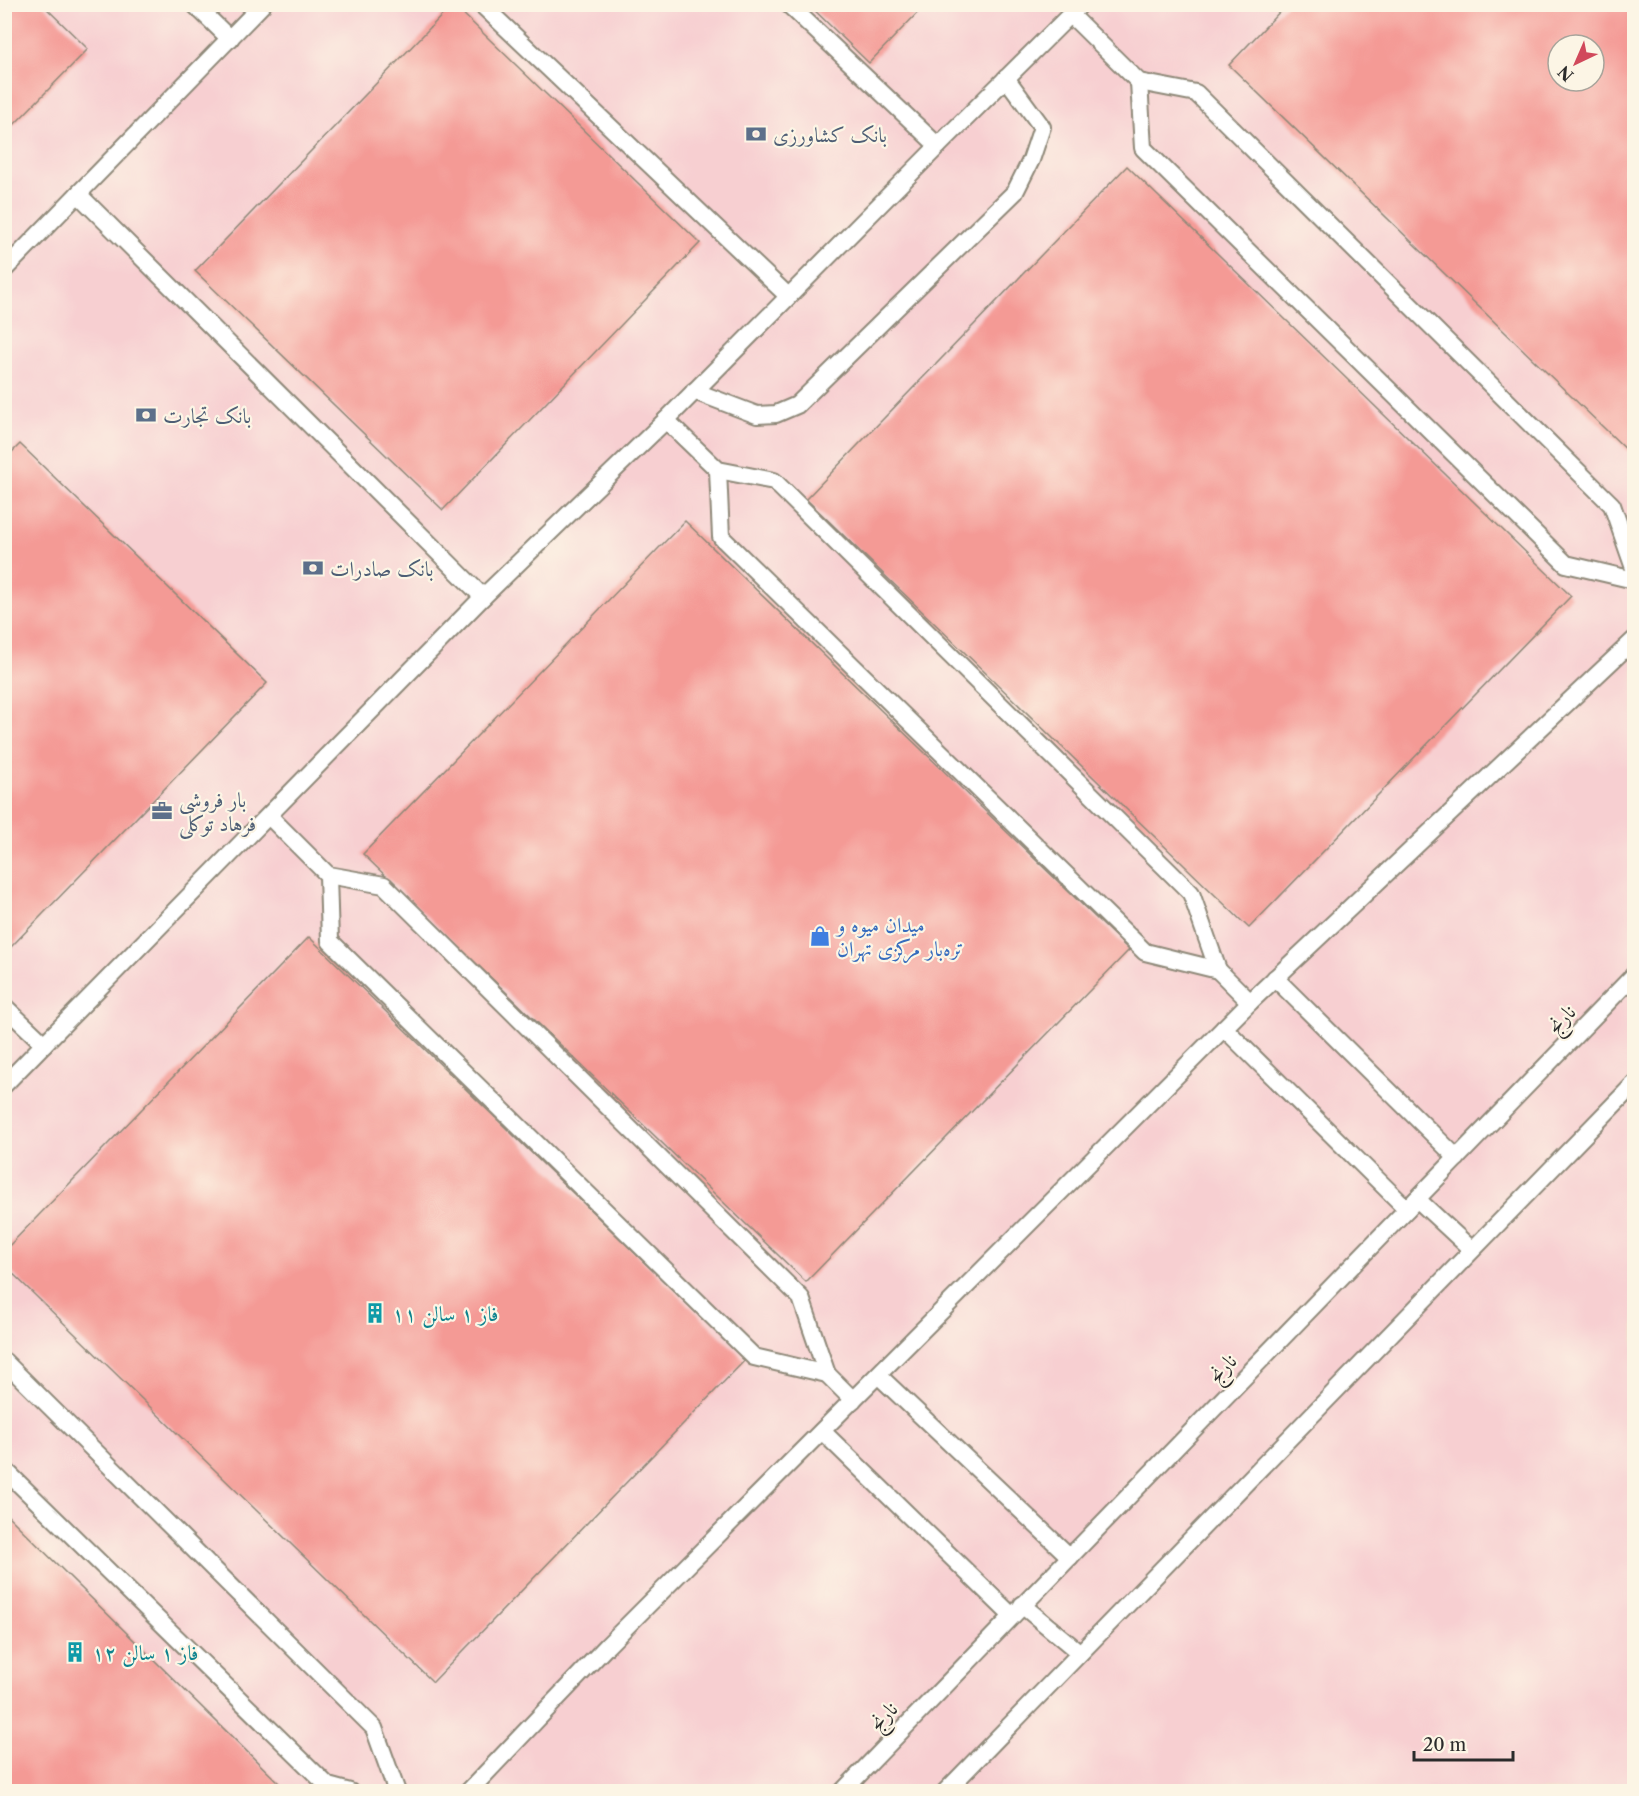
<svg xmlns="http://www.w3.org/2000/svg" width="1639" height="1796" viewBox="0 0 1639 1796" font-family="'Libre Caslon Text',Amiri,serif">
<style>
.built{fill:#f7cfd1;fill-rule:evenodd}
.building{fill:#f49a95;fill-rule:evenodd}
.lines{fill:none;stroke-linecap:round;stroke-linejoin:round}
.service-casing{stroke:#8e8878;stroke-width:20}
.service{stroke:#fff;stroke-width:16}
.labels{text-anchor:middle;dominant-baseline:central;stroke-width:4.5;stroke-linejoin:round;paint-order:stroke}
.service-label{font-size:21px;fill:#4e5e75;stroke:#fcf5e5;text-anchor:start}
.shop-label{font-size:21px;fill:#366cbe;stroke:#fcf5e5;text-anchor:start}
.street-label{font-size:21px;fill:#2b2b2b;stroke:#fcf5e5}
.culture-label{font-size:21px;fill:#0d838f;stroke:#fcf5e5;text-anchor:start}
</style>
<rect width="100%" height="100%" fill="#fcf5e5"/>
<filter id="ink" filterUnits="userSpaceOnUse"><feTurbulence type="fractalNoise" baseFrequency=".0167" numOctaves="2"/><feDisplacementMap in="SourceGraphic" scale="12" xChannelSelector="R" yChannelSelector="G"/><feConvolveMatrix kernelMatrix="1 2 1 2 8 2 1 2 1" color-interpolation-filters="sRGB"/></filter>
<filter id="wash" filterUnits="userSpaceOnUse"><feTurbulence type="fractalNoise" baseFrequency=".008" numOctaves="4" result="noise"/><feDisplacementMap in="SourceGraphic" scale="24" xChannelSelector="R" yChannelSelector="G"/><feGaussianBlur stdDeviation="1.35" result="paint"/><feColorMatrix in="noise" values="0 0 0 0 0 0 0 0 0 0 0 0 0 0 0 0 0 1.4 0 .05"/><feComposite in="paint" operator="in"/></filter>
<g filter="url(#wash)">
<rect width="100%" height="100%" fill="#f0e4c5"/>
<!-- built -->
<path class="built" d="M5,5H1634V1791H5ZM1558,45H1594V81H1558Z"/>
<g id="blocks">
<!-- building -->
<g class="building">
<polygon points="4,4 42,4 88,49 4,135"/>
<polygon points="453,4 700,243 443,510 195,271"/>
<polygon points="808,4 926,4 869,63"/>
<path d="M1287,4H1634V457L1229,65ZM1558,45H1594V81H1558Z"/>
<polygon points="1127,166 1571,596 1249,928 806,499"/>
<polygon points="20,444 267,683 9,949 4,945 4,460"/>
<polygon points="685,521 1129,950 806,1282 363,854"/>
<polygon points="309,937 745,1360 433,1682 4,1265 4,1251"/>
<polygon points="4,1512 288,1792 4,1792"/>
</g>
</g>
</g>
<g filter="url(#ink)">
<use href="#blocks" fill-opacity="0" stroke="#8e8878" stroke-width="1.5"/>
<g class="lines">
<!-- service casing -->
<g class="service-casing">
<g id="service">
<polyline points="194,4 230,39"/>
<polyline points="481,4 788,296"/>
<polyline points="788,4 938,146"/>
<polyline points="1071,15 1139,82 1196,93 1612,505 1634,568"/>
<polyline points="1139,82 1143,148 1566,564 1634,580"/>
<polyline points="78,194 483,597"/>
<polyline points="4,270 263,4"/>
<polyline points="694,391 757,415 776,414 797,405 1015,192 1031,160 1042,127 1006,78"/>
<polyline points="666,420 718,470 774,481 1191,893 1218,970 1145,952 721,537 718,470"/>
<polyline points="269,816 328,875 384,885 801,1298 827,1374 754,1357 330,941 328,875"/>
<polyline points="1218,970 1250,1002"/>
<polyline points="1275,978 1457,1158"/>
<polyline points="4,1006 44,1044 4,1085"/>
<polyline points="1224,1028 1407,1209"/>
<polyline points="44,1044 483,597 666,420 938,146 1081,4"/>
<polyline points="1417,1199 1472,1250"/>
<polyline points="4,1361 374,1728 397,1792"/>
<polyline points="827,1374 853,1400"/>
<polyline points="878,1375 1070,1557"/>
<polyline points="822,1431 1012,1616"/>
<polyline points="4,1469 328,1786 350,1792"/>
<polyline points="1022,1605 1080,1653"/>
<polyline points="468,1792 607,1646 1250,1002 1634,640"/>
<polyline points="842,1792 1634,975"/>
<polyline points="945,1792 1634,1084"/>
</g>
</g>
<!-- service -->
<use href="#service" class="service"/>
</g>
</g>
<!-- icons -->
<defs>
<g id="bank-bare" transform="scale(1.62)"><path d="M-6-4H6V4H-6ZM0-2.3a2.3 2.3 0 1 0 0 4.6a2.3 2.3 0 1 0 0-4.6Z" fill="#5c6f8a" stroke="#fcf5e5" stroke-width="2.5" paint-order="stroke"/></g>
<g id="office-bare" transform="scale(1.62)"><path d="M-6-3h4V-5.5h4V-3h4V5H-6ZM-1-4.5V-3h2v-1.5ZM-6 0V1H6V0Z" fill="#5c6f8a" stroke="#fcf5e5" stroke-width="2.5" paint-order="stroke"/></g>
<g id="shop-bare" transform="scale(1.62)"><path d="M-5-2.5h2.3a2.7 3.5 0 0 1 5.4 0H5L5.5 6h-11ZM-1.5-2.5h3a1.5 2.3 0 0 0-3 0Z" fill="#3f7fe0" stroke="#fcf5e5" stroke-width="2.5" paint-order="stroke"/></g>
<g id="building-bare" transform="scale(1.62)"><path d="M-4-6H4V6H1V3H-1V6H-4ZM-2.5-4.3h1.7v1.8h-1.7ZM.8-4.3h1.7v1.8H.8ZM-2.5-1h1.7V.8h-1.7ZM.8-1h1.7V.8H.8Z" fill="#0f9aa8" stroke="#fcf5e5" stroke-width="2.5" paint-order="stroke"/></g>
</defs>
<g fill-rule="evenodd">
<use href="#bank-bare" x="756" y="134"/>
<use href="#bank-bare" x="146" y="415"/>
<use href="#bank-bare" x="313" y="568"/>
<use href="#office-bare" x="162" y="811"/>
<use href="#shop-bare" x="820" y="936"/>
<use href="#building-bare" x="375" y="1313"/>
<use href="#building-bare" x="75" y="1652"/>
</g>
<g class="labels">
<!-- service labels -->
<g class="service-label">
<text x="773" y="134">بانک کشاورزی</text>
<text x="163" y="415">بانک تجارت</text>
<text x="330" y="568">بانک صادرات</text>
<text x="179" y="799">بار فروشی<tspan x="179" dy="24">فرهاد توکلی</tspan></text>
</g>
<!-- shop labels -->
<g class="shop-label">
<text x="837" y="924">میدان میوه و<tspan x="837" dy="24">تره‌بار مرکزی تهران</tspan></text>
</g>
<!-- street labels -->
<g class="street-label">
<text transform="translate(1561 1019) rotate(-46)">نارنج</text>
<text transform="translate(1222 1368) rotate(-46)">نارنج</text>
<text transform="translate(883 1716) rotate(-46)">نارنج</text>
</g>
<!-- culture labels -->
<g class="culture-label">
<text x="392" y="1313">فاز ۱ سالن ۱۱</text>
<text x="92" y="1652">فاز ۱ سالن ۱۲</text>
</g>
</g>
<!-- margin -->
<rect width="1639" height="1796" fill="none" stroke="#fcf5e5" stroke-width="24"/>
<!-- north arrow -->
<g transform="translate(1576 63) rotate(224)"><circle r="28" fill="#fcf5e5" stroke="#a8a49b" stroke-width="1.5"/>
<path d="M0-4.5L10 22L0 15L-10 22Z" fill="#d1495b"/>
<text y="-9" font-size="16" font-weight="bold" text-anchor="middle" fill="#2b2b2b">N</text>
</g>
<!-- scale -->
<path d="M1414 1751v9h99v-9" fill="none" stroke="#2b2b2b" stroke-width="3"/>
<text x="1423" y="1751" font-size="18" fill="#2b2b2b" stroke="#fcf5e5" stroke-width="4.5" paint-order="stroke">20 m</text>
</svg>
